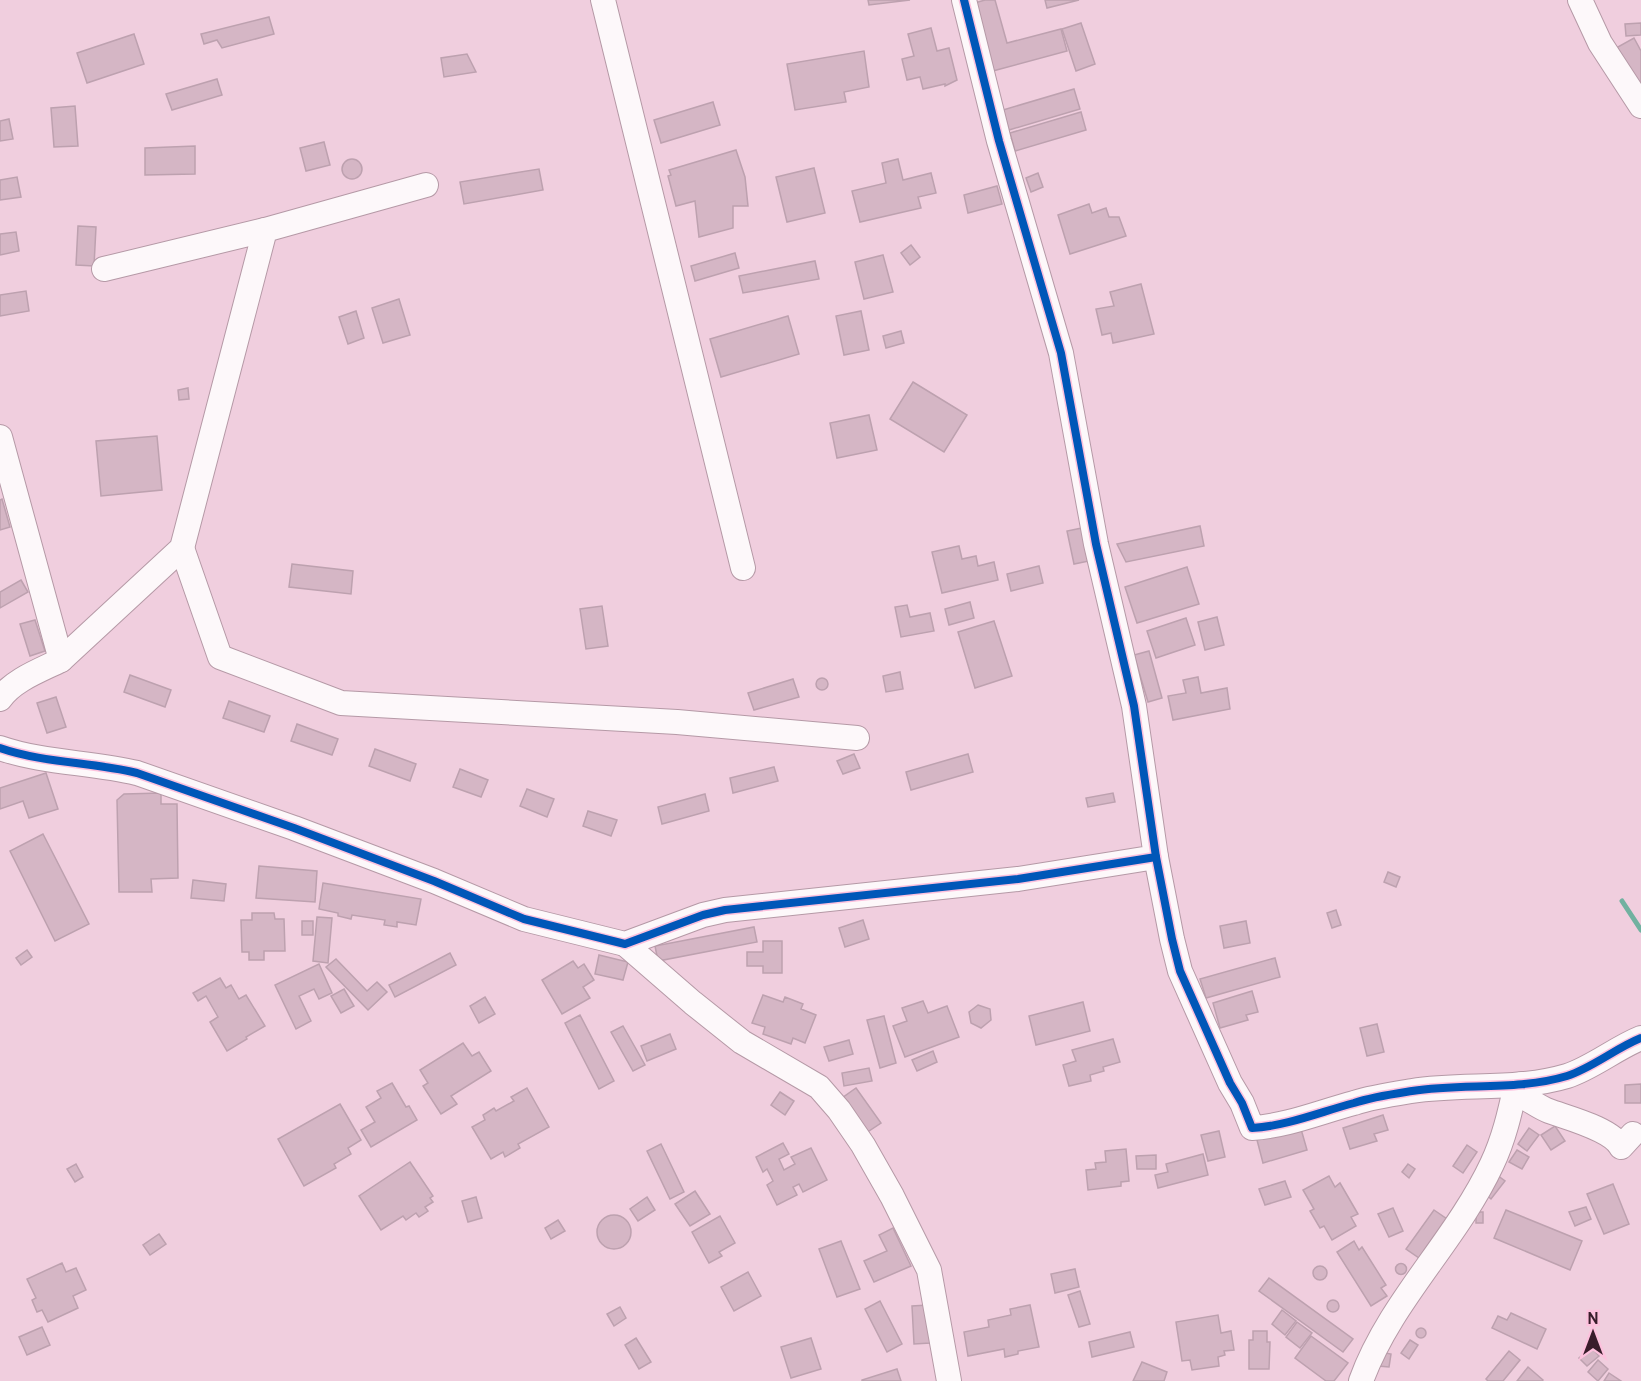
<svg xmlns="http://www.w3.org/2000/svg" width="1641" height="1381" viewBox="0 0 1641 1381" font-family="Overpass,sans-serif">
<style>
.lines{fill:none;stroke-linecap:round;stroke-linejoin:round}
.stream{stroke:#71b1a0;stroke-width:5}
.building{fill:#d5b6c5;stroke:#bda1af;stroke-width:1.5}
.minor-casing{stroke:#b599a6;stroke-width:26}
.minor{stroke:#fdf8fa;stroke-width:24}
.cycleway-casing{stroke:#fdc1dd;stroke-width:11}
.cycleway{stroke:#0057b8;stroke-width:8}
</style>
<rect width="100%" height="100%" fill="#f0cede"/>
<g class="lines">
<!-- stream -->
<polyline class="stream" points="1622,901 1641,930"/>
</g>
<!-- building -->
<g class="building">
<polygon points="868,0 910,0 869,5"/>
<polygon points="985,0 995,0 1007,43 1061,29 1067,51 989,72 971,4"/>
<polygon points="1045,0 1079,0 1047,8"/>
<polygon points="269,17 274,34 222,48 217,40 204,44 201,34"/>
<polygon points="1081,23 1095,64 1076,71 1062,29"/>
<polygon points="1641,23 1641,35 1626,36 1625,24"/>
<polygon points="931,28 937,51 949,48 957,80 945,86 945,84 923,89 920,77 907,80 902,59 914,56 908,34"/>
<polygon points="134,34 144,64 87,83 77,53"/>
<polygon points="1634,38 1641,51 1641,91 1616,48"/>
<polygon points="864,51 869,87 844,92 846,102 795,110 787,64"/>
<polygon points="467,54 476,72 444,77 441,58"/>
<polygon points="217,79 222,95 172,110 166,94"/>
<polygon points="1074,89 1080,109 1009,130 1003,110"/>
<polygon points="713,102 720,125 661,143 654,120"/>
<polygon points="75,106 78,146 54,147 51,108"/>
<polygon points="1081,112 1086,130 1015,151 1010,133"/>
<polygon points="9,119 13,139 0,141 0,121"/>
<polygon points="324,142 330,165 306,171 300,148"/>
<polygon points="195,146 195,174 145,175 145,148"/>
<polygon points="736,150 745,177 748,206 733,206 733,228 699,237 695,201 676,206 668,176 671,175 669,170"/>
<polygon points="898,159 903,180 931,173 936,193 918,197 921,208 860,222 852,191 886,183 882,163"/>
<circle cx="352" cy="169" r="10"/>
<polygon points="814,168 825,213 787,222 776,177"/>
<polygon points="539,169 543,190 464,204 460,182"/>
<polygon points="1038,173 1043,187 1031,192 1026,178"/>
<polygon points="17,177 21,197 0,200 0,180"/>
<polygon points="997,186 1002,204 968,213 964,195"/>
<polygon points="1089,204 1092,213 1106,208 1109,217 1119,217 1126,236 1070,254 1058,215"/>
<polygon points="78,226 96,227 94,266 76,265"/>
<polygon points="16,232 19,251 0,255 0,234"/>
<polygon points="911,245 920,257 910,265 901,253"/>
<polygon points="735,253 739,268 695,281 691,266"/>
<polygon points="883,255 893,292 864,299 855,262"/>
<polygon points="815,261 819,279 743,293 739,276"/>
<polygon points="1141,284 1154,334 1113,343 1111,333 1102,335 1096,309 1114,306 1110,292"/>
<polygon points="26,291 29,311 0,316 0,295"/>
<polygon points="399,299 410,335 383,343 372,308"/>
<polygon points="356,311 364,338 348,344 339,317"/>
<polygon points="861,311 869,350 844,355 836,316"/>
<polygon points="788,316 799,354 721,377 710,339"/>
<polygon points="901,331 904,343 886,348 883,336"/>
<polygon points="913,382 967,415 944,452 890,419"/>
<polygon points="188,388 189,399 179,400 178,390"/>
<polygon points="869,415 877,450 837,458 830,423"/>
<polygon points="157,436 162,490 101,496 96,441"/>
<polygon points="2,499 10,527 0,530 0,500"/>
<polygon points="1200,526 1204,546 1126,562 1117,544"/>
<polygon points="1082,528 1089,561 1074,564 1067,531"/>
<polygon points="959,546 962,559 976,556 978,566 994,562 998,580 942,593 932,552"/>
<polygon points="292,564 353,571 351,594 289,587"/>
<polygon points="1039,566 1043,583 1011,591 1007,574"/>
<polygon points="1187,567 1199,604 1137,623 1125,587"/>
<polygon points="21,580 28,592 0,608 0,592"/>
<polygon points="970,602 974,618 949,625 945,609"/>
<polygon points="907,605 910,617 930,613 934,631 901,637 895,607"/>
<polygon points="602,606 608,646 586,649 580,609"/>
<polygon points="1217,617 1224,645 1205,650 1198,622"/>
<polygon points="1186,618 1195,645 1156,658 1147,631"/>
<polygon points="35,620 45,651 30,656 20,624"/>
<polygon points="994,621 1012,676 975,688 958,632"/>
<polygon points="1149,651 1162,698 1148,702 1134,655"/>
<polygon points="900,672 903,689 886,692 883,676"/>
<polygon points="130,675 171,690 165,707 124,692"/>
<polygon points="1198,677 1201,693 1227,688 1230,709 1173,720 1168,696 1186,693 1183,680"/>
<circle cx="822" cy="684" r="6"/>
<polygon points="793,679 799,697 754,710 748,693"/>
<polygon points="56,697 66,727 47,733 37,703"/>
<polygon points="229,701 270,716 264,732 223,718"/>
<polygon points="297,724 338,739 332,755 291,741"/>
<polygon points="375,749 416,764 410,781 369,766"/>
<polygon points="854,754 860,768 843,774 837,761"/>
<polygon points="968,754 973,772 911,790 906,772"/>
<polygon points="774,767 778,781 733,793 730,778"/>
<polygon points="460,769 488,780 481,797 453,787"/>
<polygon points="46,773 58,809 29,818 23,801 0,809 0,788"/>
<polygon points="527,789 554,799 547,817 520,806"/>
<polygon points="161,793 161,804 177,804 178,878 151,879 152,892 119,892 117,800 124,794"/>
<polygon points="1113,793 1115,802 1088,807 1086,798"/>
<polygon points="705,794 709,811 662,824 658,807"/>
<polygon points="588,811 617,820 611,836 583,826"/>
<polygon points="43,834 89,924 55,941 10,851"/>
<polygon points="259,866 317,871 315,902 256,898"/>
<polygon points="1388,872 1400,877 1396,887 1384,882"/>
<polygon points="193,880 226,884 224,901 191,898"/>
<polygon points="323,883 421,899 416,925 397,922 397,927 384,925 385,920 352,915 351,919 338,916 338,913 319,909"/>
<polygon points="1336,910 1341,925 1332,928 1327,913"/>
<polygon points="252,913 274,913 275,919 284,919 285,951 264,951 264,960 249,960 249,952 242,952 241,920 252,920"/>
<polygon points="317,917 332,918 328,963 313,961"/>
<polygon points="863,920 869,939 845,947 839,928"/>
<rect x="302" y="921" width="11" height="14"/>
<polygon points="1246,921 1250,943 1224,948 1220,926"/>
<polygon points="754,927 757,942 658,961 655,946"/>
<polygon points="763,941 782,941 782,973 763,973 763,966 747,966 747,952 763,952"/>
<polygon points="27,950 32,957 21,965 16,958"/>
<polygon points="450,953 456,965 395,997 389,985"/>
<polygon points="599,955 628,962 623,980 595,974"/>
<polygon points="1275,958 1280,977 1206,998 1200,979"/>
<polygon points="336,959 367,991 377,982 387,992 368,1010 326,967"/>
<polygon points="573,961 578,968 584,964 594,980 583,987 590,998 562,1014 542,980"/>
<polygon points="319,964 332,993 319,999 314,989 299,996 311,1021 296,1029 275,985"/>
<polygon points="220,978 226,988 231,985 239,999 246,995 265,1026 246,1037 247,1039 227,1051 210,1022 218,1017 206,996 198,1001 193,993"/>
<polygon points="344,989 354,1006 341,1013 331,996"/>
<polygon points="1252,991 1258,1012 1246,1015 1248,1020 1220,1028 1213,1003"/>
<polygon points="763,995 783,1002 785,997 803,1004 801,1009 816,1015 805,1043 793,1038 791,1044 763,1034 765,1027 752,1023"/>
<polygon points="485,997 495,1014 479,1023 470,1006"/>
<polygon points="923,1001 928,1013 947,1006 959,1037 905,1057 893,1026 907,1021 902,1008"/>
<polygon points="1083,1002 1090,1031 1036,1045 1029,1016"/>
<polygon points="978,1005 990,1009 991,1020 981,1028 971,1023 969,1012"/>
<polygon points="580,1015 614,1081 599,1089 565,1023"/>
<polygon points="884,1016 896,1063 880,1068 867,1020"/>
<polygon points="1377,1024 1384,1052 1367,1056 1360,1028"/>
<polygon points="623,1026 645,1065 633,1071 611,1032"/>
<polygon points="670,1034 676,1049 647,1061 641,1046"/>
<polygon points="1113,1039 1120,1062 1103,1067 1104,1071 1090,1075 1091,1081 1069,1086 1063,1065 1076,1061 1072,1050"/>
<polygon points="849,1040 853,1054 829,1061 824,1047"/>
<polygon points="463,1043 472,1056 479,1052 491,1071 451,1096 457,1104 441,1114 423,1086 428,1083 420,1070"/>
<polygon points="933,1051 937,1062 917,1071 912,1060"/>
<polygon points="869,1068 872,1081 844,1086 842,1073"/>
<polygon points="392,1083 406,1107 409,1106 417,1120 371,1147 361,1130 375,1122 366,1107 381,1098 377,1091"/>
<polygon points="1641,1084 1641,1103 1625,1103 1625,1085"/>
<polygon points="527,1088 549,1127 518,1144 520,1148 505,1157 503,1152 491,1159 472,1127 485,1120 483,1115 494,1108 496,1111 514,1101 511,1097"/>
<polygon points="856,1088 881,1123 866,1133 842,1098"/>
<polygon points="780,1092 794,1101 785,1115 771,1105"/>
<polygon points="340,1104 361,1140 348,1148 351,1154 334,1164 336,1168 304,1186 278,1139"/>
<polygon points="1383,1115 1388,1130 1374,1134 1377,1141 1350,1149 1343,1128"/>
<polygon points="1555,1126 1565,1141 1551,1150 1541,1135"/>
<polygon points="1529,1128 1539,1135 1527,1151 1518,1144"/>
<polygon points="1301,1129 1307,1150 1263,1163 1256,1136"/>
<polygon points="1219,1131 1225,1157 1208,1161 1201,1135"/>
<polygon points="783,1143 789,1154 779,1159 784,1170 795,1164 791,1157 811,1148 827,1180 803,1192 799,1184 793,1187 797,1195 777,1205 767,1185 773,1181 767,1169 763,1172 756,1157"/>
<polygon points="661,1144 684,1192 670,1199 647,1151"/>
<polygon points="1467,1145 1477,1152 1463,1173 1453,1166"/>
<polygon points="1126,1149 1129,1181 1121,1182 1121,1186 1088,1190 1086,1170 1096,1169 1095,1163 1106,1162 1105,1151"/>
<polygon points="1517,1150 1529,1157 1522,1169 1509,1162"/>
<polygon points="1203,1154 1208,1175 1158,1188 1155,1175 1168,1172 1166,1164"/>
<polygon points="1156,1155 1156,1169 1137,1169 1136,1156"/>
<polygon points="410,1162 433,1196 430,1198 433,1202 425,1207 428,1211 419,1217 416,1213 406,1220 403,1216 381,1230 359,1196"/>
<polygon points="76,1164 83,1177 75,1182 67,1169"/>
<polygon points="1408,1164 1415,1169 1409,1178 1402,1172"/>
<polygon points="1497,1175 1505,1181 1491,1199 1483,1192"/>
<polygon points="1329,1176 1335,1187 1340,1183 1358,1214 1351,1217 1356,1226 1332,1240 1324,1226 1320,1228 1310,1211 1314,1209 1303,1190"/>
<polygon points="1285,1181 1291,1197 1265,1205 1259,1189"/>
<polygon points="1613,1184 1629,1224 1604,1234 1587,1194"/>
<polygon points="695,1191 710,1214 690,1226 675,1204"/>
<polygon points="476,1197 482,1218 468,1222 462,1201"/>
<polygon points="647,1197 655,1210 638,1221 630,1209"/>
<polygon points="1586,1207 1591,1219 1575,1226 1569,1212"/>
<polygon points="1393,1208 1403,1231 1389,1237 1378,1214"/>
<polygon points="1434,1210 1447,1219 1419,1258 1406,1249"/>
<polygon points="1506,1210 1582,1241 1570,1270 1494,1238"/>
<rect x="1476" y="1212" width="7" height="11"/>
<circle cx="614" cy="1232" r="17"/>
<polygon points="720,1216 735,1243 719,1252 722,1256 709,1263 692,1232"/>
<polygon points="558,1220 565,1231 551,1239 545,1228"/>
<polygon points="893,1228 911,1266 874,1282 864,1261 887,1251 879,1235"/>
<polygon points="159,1234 166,1244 150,1255 143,1245"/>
<polygon points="841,1241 860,1289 837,1297 819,1249"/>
<polygon points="1354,1241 1359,1250 1362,1247 1386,1285 1381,1288 1387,1296 1371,1306 1337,1252"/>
<polygon points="62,1263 66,1272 76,1268 86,1290 73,1296 78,1308 48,1322 42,1310 37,1312 32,1300 36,1298 27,1279"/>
<circle cx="1401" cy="1269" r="5.5"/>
<circle cx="1320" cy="1273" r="7"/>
<polygon points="1075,1269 1079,1287 1055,1293 1051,1274"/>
<polygon points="748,1272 761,1296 734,1311 721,1287"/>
<polygon points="1269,1278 1353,1339 1343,1352 1259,1291"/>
<polygon points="1080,1291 1090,1324 1079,1327 1068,1295"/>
<circle cx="1333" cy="1306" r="6"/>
<polygon points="880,1301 902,1344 887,1352 865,1309"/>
<polygon points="928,1305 930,1343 914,1344 912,1306"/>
<polygon points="1030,1305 1039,1347 1018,1351 1018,1354 1005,1357 1004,1349 968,1356 964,1332 989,1327 988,1320 1011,1315 1010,1309"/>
<polygon points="620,1307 626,1318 614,1326 607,1314"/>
<polygon points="1282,1310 1296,1321 1285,1335 1272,1324"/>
<polygon points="1511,1313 1546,1329 1537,1349 1492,1328 1498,1316 1507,1320"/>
<polygon points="1218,1315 1221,1333 1231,1331 1234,1350 1224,1351 1225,1355 1218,1357 1219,1366 1192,1370 1190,1360 1182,1361 1176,1322"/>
<polygon points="1297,1322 1312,1333 1300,1348 1286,1337"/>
<polygon points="42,1327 50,1345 27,1355 19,1337"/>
<circle cx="1421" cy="1333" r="5"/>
<polygon points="1253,1331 1267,1331 1267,1342 1270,1342 1269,1369 1249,1369 1249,1340 1253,1340"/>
<polygon points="1130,1332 1134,1347 1092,1357 1089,1342"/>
<polygon points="1311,1336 1348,1363 1334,1381 1326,1381 1295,1358"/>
<polygon points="636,1338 651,1362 639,1369 625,1345"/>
<polygon points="811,1338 821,1369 791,1378 781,1347"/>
<polygon points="1410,1340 1418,1345 1409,1359 1401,1353"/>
<polygon points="1591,1347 1599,1356 1587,1366 1579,1358"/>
<polygon points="1509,1351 1520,1360 1503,1381 1488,1381 1486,1379"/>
<polygon points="1380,1352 1391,1354 1389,1367 1378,1366"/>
<polygon points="1598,1360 1608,1369 1598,1381 1588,1372"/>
<polygon points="1142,1362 1167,1372 1164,1381 1133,1381"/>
<polygon points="1528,1367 1543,1380 1542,1381 1517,1381"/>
<polygon points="897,1369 901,1381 862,1381 862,1380"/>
<polygon points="1609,1373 1621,1381 1604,1381"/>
</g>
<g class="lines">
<!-- minor casing -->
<g class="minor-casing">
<g id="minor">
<polyline points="603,0 743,568"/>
<polyline points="1580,0 1600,43 1641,106"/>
<polyline points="104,269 265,230"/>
<path d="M0,437L61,660C41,670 13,680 0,699"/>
<polyline points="182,548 220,657 341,703 677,722 857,738"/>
<polyline points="61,660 182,548 265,230 426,185"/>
<path d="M0,748C43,763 92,762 137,773L294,828L434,881L524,919L625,944L703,915L725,910L1018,879L1156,857L1134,706L1096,544L1061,353L999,141L964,0"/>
<path d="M1156,857L1172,939L1180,971L1230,1083L1242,1103L1252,1128C1287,1126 1320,1112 1354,1103C1372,1097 1393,1094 1412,1091C1464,1083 1517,1091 1567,1076C1592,1068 1616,1048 1641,1038"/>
<polyline points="625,944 693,1003 742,1042 819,1087 839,1110 863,1145 892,1196 929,1270 949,1381"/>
<path d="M1522,1084L1527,1099C1534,1103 1541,1108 1549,1111C1568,1118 1612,1129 1621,1147L1633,1134"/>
<path d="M1361,1381C1390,1301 1456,1241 1492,1164C1504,1139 1510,1112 1516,1085"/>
</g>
</g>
<!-- minor -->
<use href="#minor" class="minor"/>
<!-- cycleway casing -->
<g class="cycleway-casing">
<g id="cycleway">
<path d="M0,748C43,763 92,762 137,773L294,828L434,881L524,919L625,944L703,915L725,910L1018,879L1156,857L1134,706L1096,544L1061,353L999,141L964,0"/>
<path d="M1156,857L1172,939L1180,971L1230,1083L1242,1103L1252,1128C1287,1126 1320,1112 1354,1103C1372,1097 1393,1094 1412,1091C1464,1083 1517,1091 1567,1076C1592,1068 1616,1048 1641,1038"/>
</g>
</g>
<!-- cycleway -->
<use href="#cycleway" class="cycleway"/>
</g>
<!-- north arrow -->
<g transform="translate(1593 1333)" stroke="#fdc1dd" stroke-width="4.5" paint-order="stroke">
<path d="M0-4.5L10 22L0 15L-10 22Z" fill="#391d2b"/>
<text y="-9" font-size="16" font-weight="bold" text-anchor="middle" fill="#391d2b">N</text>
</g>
</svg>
